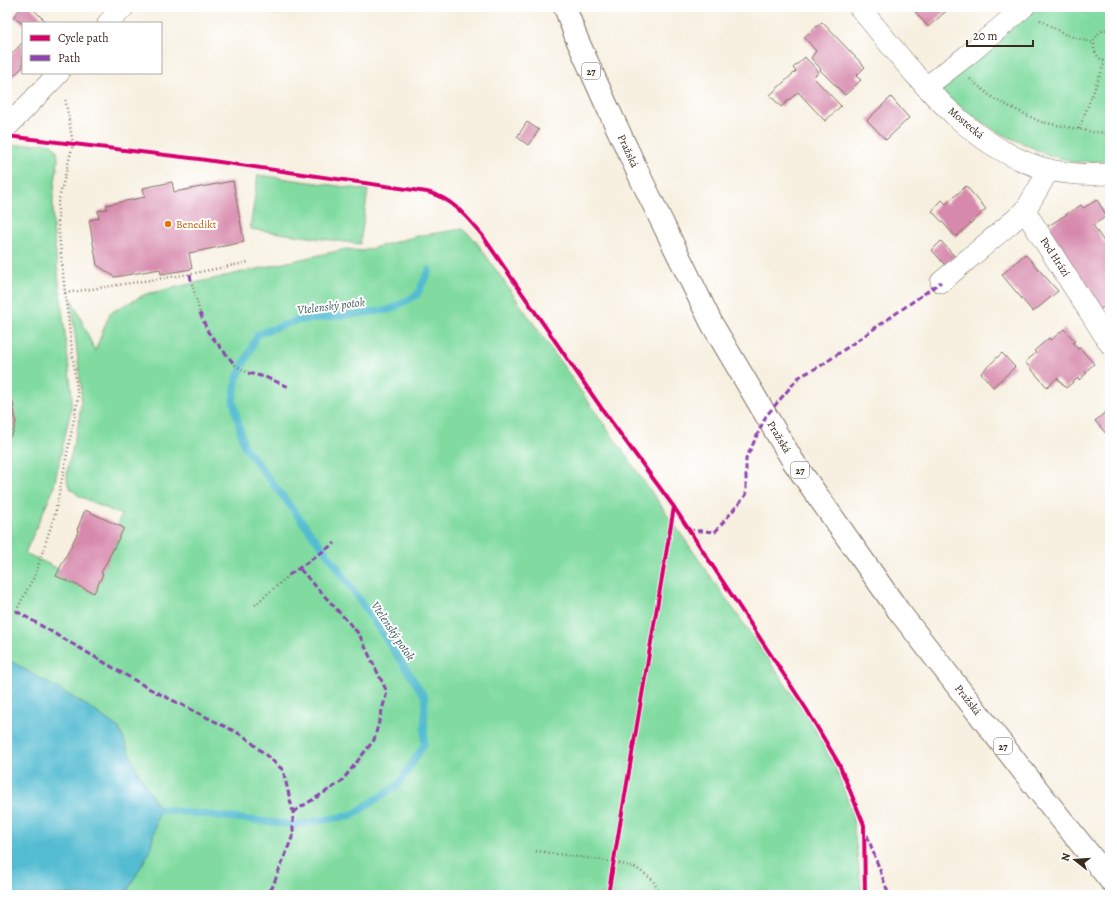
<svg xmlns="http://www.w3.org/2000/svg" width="1117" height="902" viewBox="0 0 1117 902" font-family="Alegreya,serif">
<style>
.green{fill:#81dba1;stroke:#5e8260}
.water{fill:#53bcd1;stroke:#477378}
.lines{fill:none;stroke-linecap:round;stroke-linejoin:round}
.stream{stroke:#53bcd1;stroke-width:7}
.building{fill:#d789ac}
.street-casing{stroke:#7d6f62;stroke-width:22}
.primary-casing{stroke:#7d6f62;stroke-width:24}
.path{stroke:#7d6f62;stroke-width:2.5;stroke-dasharray:1 3;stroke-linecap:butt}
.street{stroke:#fff;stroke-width:21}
.primary{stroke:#fff;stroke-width:22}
.quiet{stroke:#8e44ad;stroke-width:3;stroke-dasharray:6 3;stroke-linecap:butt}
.cycleway-casing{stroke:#fff;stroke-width:6}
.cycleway{stroke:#d6006c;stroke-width:4}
.food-dot{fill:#e8710a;stroke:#fff;stroke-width:1.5}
.labels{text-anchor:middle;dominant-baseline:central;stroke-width:4;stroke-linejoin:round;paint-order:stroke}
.shield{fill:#fff;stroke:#766a62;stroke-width:1}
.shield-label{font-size:10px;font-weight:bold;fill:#3b2a1e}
.street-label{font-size:11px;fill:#3b2a1e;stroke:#fff}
.food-label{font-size:11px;fill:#c56008;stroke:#fff;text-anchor:start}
.water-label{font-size:12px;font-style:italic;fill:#435d5d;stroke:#fff}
</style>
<rect width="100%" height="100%" fill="#fff"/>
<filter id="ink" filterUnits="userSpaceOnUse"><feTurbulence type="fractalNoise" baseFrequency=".025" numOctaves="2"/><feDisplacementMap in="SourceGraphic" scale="8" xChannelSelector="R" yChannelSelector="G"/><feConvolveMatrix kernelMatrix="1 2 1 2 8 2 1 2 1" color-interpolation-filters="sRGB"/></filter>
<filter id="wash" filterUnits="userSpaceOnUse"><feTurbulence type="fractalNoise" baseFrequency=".012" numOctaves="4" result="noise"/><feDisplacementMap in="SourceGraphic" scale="16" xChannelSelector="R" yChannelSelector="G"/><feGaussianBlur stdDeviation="0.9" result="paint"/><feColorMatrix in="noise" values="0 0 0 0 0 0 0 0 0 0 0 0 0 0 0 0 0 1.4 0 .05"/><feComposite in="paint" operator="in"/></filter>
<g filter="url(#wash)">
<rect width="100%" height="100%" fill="#f7f0e0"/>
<!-- green -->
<g class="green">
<polygon points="1033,7 1110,7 1110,161 1074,162 1048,155 994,130 966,111 938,89"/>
<polygon points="45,143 52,144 57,150 58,161 53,197 53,229 72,396 71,409 53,490 25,553 59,569 56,576 94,593 103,575 101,573 124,528 118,525 121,515 79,496 72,490 68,485 67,478 67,471 79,421 81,403 81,389 71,297 95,351 110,313 146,294 346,249 362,251 417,236 462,229 475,240 760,647 812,724 836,769 852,812 862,895 7,895 7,146"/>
<polygon points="258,175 368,190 360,244 250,229"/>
</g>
<!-- water -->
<polygon class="water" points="7,659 86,705 119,728 136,768 159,809 150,851 125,895 7,895"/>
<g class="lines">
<!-- stream -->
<polyline class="stream" points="152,814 159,809 295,825 352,815 398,785 424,745 425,697 338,568 244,446 233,400 237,378 258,334 295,321 389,310 417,295 429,270"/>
</g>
<g id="blocks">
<!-- building -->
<g class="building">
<polygon points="22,7 31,7 47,23 23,24 13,17"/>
<polygon points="911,7 951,7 928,27"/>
<polygon points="822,22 865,67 856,76 861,80 845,95 820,70 821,69 811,58 816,51 804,37"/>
<polygon points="23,42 23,67 11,78 7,74 7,59"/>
<polygon points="805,57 819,72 813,77 841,106 825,121 798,92 781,107 770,95 796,71 793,68"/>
<polygon points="891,97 909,118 886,140 867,120"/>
<polygon points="527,122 539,130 528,145 517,137"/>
<polygon points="233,181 244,242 189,253 192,269 161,274 160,269 115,277 97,265 89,220 99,218 98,211 107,209 106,205 145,197 143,188 172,182 174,192"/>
<polygon points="966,186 986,209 956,237 932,211 942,200 946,204"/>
<polygon points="1097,200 1107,216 1093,225 1110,251 1110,303 1097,311 1045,228 1081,205 1083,208"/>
<polygon points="941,241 955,257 945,265 932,250"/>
<polygon points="1025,254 1058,291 1033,312 1002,275"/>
<polygon points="1064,329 1075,341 1073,343 1078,349 1080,348 1094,364 1085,372 1087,373 1079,380 1078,378 1066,388 1057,378 1047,387 1025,362 1036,353 1034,351 1049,338 1051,340"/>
<polygon points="1002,353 1015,367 993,387 981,373"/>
<polygon points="7,397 13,402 16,422 13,433 7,440"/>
<polygon points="1110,408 1110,438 1095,421"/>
<polygon points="85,510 124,528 101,573 103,574 94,593 56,576 79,530 77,530"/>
</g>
</g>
</g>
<g filter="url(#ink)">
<use href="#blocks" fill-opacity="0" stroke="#7d6f62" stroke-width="1"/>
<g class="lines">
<!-- street casing -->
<g class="street-casing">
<g id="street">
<path d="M859,7C911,69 967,150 1050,170C1070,175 1090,175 1110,174"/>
<polyline points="108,23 124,7"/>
<polyline points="926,87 969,54 1024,7"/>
<polyline points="7,127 59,73"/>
<polyline points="1025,211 1110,344"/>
<polyline points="941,282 1025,211 1049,170"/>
</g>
</g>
<!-- primary casing -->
<g class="primary-casing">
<polyline id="primary" points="565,7 576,37 606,104 642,181 712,324 793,461 898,610 1037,789 1110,880"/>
</g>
<!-- path -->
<g class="path">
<polyline points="1040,20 1066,35 1094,43"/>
<path d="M1110,29C1089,30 1088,59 1110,63"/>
<polyline points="970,79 994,99 1041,122 1093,132 1110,133"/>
<polyline points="1079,129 1105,62"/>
<polyline points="191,280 200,313"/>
<polyline points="65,293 190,274 249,262"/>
<polyline points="235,365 248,373"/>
<polyline points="255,605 289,575"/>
<polyline points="16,611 35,575 55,514 78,399 65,293 58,224 58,203 73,144 65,97"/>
<polyline points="536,851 615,862 636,868 652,879 661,895"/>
</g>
<!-- street -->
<use href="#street" class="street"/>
<!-- primary -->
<use href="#primary" class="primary"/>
<!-- quiet -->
<g class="quiet">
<polyline points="190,274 191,280"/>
<polyline points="200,313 208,332 235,365"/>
<polyline points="248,373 265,377 289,387"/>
<polyline points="688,530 715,532 746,495 746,459 766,416 799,377 822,365 941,282"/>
<polyline points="289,575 335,543"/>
<polyline points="16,611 148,688 244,736 283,770 293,812 293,835 272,888 265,895"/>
<polyline points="293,812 341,782 374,740 387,692 359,634 299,568"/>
<polyline points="867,835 889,895"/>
</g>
<!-- cycleway casing -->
<g class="cycleway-casing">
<g id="cycleway">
<path d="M7,136L199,159L427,192C452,198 466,216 482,235L602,409L674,507L608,895"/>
<polyline points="674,507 807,710 839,764 864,825 865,895"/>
</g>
</g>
<!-- cycleway -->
<use href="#cycleway" class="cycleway"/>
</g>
</g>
<!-- markers -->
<circle class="food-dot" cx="168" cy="224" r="4"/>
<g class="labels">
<!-- shield labels -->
<g class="shield">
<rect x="582" y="63" width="18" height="16" rx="3"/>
<rect x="791" y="462" width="18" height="16" rx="3"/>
<rect x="994" y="738" width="18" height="16" rx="3"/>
</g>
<g class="shield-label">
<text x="591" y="71">27</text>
<text x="800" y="470">27</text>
<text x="1003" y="746">27</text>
</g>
<!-- street labels -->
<g class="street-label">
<text transform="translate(966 123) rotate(40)">Mostecká</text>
<text transform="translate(628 151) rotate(65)">Pražská</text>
<text transform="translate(1055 257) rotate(57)">Pod Hrází</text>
<text transform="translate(779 437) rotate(59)">Pražská</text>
<text transform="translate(968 700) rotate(52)">Pražská</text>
</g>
<!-- food labels -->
<g class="food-label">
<text x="176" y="224">Benedikt</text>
</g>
<!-- water labels -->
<g class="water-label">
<text transform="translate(331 306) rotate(-7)">Vtelenský potok</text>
<text transform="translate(393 631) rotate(56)">Vtelenský potok</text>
</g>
</g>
<!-- margin -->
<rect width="1117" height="902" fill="none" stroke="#fff" stroke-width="24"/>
<!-- legend -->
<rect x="22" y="22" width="140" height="52" fill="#ffffff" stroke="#b1aaa5"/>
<rect x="30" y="35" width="20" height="6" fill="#d6006c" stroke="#b1aaa5"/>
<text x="58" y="42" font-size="12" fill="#3b2a1e">Cycle path</text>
<rect x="30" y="55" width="20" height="6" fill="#8e44ad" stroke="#b1aaa5"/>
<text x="58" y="62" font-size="12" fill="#3b2a1e">Path</text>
<!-- north arrow -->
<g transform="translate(1075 860) rotate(287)" stroke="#ffffff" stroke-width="3" paint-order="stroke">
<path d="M0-3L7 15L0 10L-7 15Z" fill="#3b2a1e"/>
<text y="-6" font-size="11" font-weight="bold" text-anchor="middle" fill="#3b2a1e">N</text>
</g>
<!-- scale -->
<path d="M967 40v6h66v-6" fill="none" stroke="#3b2a1e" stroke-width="2"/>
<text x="973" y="40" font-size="12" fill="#3b2a1e" stroke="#ffffff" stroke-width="3" paint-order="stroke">20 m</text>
</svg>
